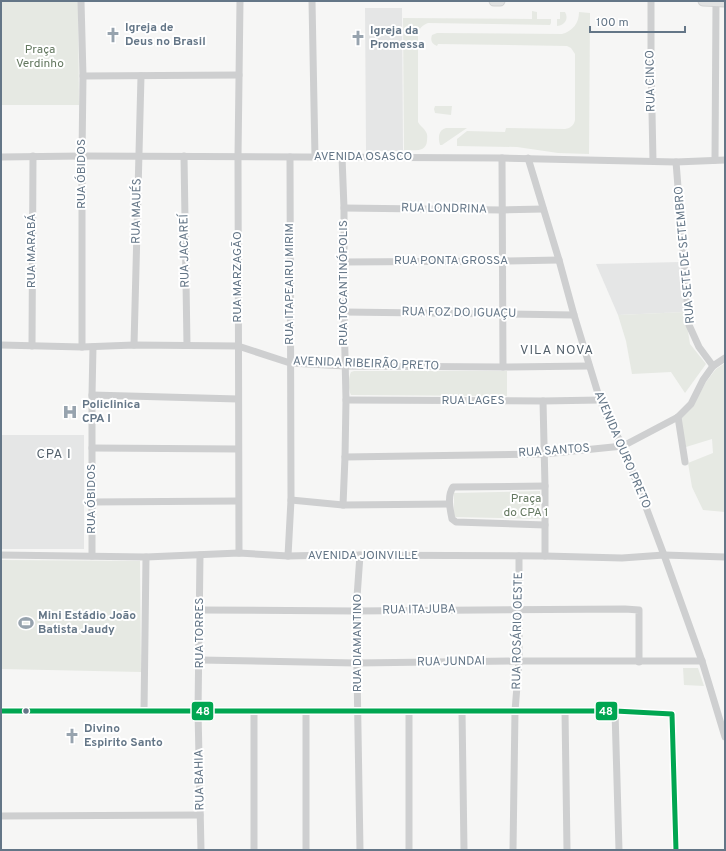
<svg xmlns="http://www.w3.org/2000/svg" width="726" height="851" viewBox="0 0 726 851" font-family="Overpass,sans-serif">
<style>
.built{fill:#e5e6e6}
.green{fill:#e6e9e3}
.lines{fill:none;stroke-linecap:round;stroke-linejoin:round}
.major-casing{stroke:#d3d4d4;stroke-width:11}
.minor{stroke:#cecfd0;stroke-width:7}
.major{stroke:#e1e2e2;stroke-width:9}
.bus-1-casing{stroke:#fff;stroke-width:8}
.bus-1{stroke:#00a651;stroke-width:5}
.bus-dot{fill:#647687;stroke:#fff;stroke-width:1.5}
.labels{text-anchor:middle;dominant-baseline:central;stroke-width:4;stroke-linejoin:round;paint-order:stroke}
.poi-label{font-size:12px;font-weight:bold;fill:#647687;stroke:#fff;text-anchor:start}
.park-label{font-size:12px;fill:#647860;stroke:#fff}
.street-label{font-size:12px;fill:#647687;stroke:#fff}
.neighbourhood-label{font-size:13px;letter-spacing:1px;fill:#53606b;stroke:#fff}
.line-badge{stroke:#fff;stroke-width:1.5}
.badge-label{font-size:11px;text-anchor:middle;font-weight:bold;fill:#fff}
</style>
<rect width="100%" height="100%" fill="#f6f6f5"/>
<!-- built -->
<g class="built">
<polygon points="365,8 402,8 403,151 366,151"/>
<polygon points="680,262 685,312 618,315 596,264"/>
<rect x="1" y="435" width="83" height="114"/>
</g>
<!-- green -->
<g class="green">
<polygon points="1,2 78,2 79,105 1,105"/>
<path d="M532,11L537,12V19H551V23L550,25L428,23C423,25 419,28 418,34V122C420,126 424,128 426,132C428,135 427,138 427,141C426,153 413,150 404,150L403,18L532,19Z"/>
<path d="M560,12H565C569,19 565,25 557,26V19H560Z"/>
<path d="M579,12L590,13L589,154L558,153L517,147L457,146V139L467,131L505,132L506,128L565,129C571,128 574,125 575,120V54L571,48L567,46L438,44L437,46C432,44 430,41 432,35L437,33L562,34C573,31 579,23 579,12Z"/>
<polygon points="435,106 452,106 451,115 435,113 434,109"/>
<path d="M446,128H467L442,145H440C438,138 438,130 446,128Z"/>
<polygon points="685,312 690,344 706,364 685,393 671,372 632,374 626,341 618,315"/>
<polygon points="725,363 725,512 703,510 692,487 688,463 713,453 712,439 686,447 680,418 693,406 706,382 716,369"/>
<path d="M354,371H507V396L351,395C348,389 348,378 351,372Z"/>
<polygon points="540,491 540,519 454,517 454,493"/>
<polygon points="1,560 140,561 141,672 1,669"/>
<polygon points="683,668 698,668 704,686 684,685"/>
</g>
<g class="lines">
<!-- major casing -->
<g class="major-casing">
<g id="major">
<polyline points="494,1 500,1"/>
<polyline points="703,1 725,2"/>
</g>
</g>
<!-- minor -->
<g class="minor">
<polyline points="81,1 83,76 82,156 82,347"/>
<polyline points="312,1 315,157"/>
<polyline points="651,1 651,63 653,161"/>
<polyline points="83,76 239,75"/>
<polyline points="184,156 187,345"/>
<polyline points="1,157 82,156 502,158 676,162 725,160"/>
<polyline points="342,157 344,208 344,312 346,400 345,457 343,505"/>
<polyline points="502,158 503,367"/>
<polyline points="528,158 559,260 574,315 600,400 608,420 623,446 664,555 702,661 725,737"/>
<polyline points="715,160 716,2"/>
<polyline points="676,162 689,325 699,347 713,366"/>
<polyline points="344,208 502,210 543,209"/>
<polyline points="344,262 503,261 559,260"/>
<polyline points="344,312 503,314 574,315"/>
<polyline points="1,345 82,347 134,345 238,346 290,363 345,366 503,367 589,366"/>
<polyline points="134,345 141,76"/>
<polyline points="32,346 33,156"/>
<polyline points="92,395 238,399"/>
<polyline points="346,400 543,401 600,400"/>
<polyline points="543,401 545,486 545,556"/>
<polyline points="678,417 685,462"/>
<polyline points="92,448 238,449"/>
<polyline points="345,457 544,454 623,446 678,417 691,404 703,380 713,366 725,358"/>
<path d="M545,486L453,487C447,496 450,509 452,519L456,522L545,525"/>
<polyline points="291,500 343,505 449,504"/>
<polyline points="92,502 238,501"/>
<polyline points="239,553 238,156 240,1"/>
<polyline points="1,555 146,557 239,553 288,556 331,555 545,556 622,558 664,555 725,557"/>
<polyline points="200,555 198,711 201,850"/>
<polyline points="360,555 356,611 360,850"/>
<polyline points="92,556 92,395 93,347"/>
<polyline points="288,556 291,500 290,157"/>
<polyline points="200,610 356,611 625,609 639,610 639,662"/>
<polyline points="200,660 356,663 519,661 702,661"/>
<polyline points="1,711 615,711 672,714 676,850"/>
<polyline points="144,711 146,557"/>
<polyline points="254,711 254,850"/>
<polyline points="306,711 306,850"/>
<polyline points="409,711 409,850"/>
<polyline points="462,711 464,850"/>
<polyline points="565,711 567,850"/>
<polyline points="615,711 619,850"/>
<polyline points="1,816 200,815"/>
<polyline points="513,850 515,711 519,661 519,556"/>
</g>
<!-- major -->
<use href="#major" class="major"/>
<!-- bus-1 casing -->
<g class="bus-1-casing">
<polyline id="bus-1" points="1,711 615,711 672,714 676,850"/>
</g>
<!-- bus-1 -->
<use href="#bus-1" class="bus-1"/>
</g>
<!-- icons -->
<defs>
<g id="church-bare" transform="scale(1.2)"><path d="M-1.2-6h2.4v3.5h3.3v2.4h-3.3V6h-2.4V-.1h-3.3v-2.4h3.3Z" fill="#97a3ae" stroke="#fff" stroke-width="2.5" paint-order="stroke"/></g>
<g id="hospital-bare" transform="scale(1.2)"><path d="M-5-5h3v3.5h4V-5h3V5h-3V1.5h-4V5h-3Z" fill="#97a3ae" stroke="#fff" stroke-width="2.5" paint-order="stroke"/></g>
<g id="stadium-bare" transform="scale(1.2)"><path d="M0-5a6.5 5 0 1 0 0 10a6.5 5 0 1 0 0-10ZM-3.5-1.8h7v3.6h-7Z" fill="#97a3ae" stroke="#fff" stroke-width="2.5" paint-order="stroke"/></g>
</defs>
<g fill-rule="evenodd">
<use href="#church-bare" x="113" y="35"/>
<use href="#church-bare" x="358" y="38"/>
<use href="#hospital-bare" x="70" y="412"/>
<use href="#stadium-bare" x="26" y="623"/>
<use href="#church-bare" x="72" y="736"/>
</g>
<!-- markers -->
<circle class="bus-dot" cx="26" cy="711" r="3.5"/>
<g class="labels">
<!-- poi labels -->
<g class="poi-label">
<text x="125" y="28">Igreja de<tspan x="125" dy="14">Deus no Brasil</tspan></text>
<text x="370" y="31">Igreja da<tspan x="370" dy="14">Promessa</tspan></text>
<text x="82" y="405">Policlinica<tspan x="82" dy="14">CPA I</tspan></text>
<text x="38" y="616">Mini Estádio João<tspan x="38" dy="14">Batista Jaudy</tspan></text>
<text x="84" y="729">Divino<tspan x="84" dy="14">Espirito Santo</tspan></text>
</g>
<!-- park labels -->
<g class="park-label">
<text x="40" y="50">Praça<tspan x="40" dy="14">Verdinho</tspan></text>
<text x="526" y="499">Praça<tspan x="526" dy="14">do CPA 1</tspan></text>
</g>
<!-- street labels -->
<g class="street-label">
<text transform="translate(651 81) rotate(-91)">RUA CINCO</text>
<text x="363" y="157">AVENIDA OSASCO</text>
<text transform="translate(82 174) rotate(-90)">RUA ÓBIDOS</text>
<text transform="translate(444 209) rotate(1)">RUA LONDRINA</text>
<text transform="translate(137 211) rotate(-89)">RUA MAUÉS</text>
<text transform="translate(32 251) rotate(-90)">RUA MARABÁ</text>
<text transform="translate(185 251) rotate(-91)">RUA JACAREÍ</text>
<text transform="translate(685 255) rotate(-95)">RUA SETE DE SETEMBRO</text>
<text x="451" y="261">RUA PONTA GROSSA</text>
<text transform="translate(238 277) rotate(-90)">RUA MARZAGÃO</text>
<text transform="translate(344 283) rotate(-90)">RUA TOCANTINÓPOLIS</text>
<text transform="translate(290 284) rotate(-90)">RUA ITAPEAIRU MIRIM</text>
<text transform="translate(459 313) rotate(1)">RUA FOZ DO IGUAÇU</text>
<text transform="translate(366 364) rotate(2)">AVENIDA RIBEIRÃO PRETO</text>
<text x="473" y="401">RUA LAGES</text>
<text transform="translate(622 450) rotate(67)">AVENIDA OURO PRETO</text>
<text transform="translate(554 451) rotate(-4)">RUA SANTOS</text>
<text transform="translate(92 499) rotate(-90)">RUA ÓBIDOS</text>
<text x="363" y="556">AVENIDA JOINVILLE</text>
<text transform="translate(419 610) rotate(-1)">RUA ITAJUBA</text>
<text transform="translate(518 631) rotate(-89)">RUA ROSÁRIO OESTE</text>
<text transform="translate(200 633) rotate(-90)">RUA TORRES</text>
<text transform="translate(358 643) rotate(-90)">RUA DIAMANTINO</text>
<text transform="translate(451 662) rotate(-1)">RUA JUNDAI</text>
<text transform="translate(200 780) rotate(-91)">RUA BAHIA</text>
</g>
<!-- neighbourhood labels -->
<g class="neighbourhood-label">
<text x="557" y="351">VILA NOVA</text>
<text x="54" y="455">CPA I</text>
</g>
</g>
<g class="line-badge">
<rect x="191" y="701" width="23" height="20" rx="4" fill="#00a651"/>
<rect x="595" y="701" width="23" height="20" rx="4" fill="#00a651"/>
</g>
<g class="badge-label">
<text x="203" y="715">48</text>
<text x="606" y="715">48</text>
</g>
<!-- border -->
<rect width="726" height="851" fill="none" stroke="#647687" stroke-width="4"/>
<!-- scale -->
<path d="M590 26v6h95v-6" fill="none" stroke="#647687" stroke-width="2"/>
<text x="596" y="26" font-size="12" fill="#647687" stroke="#ffffff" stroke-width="3" paint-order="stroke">100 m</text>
</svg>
